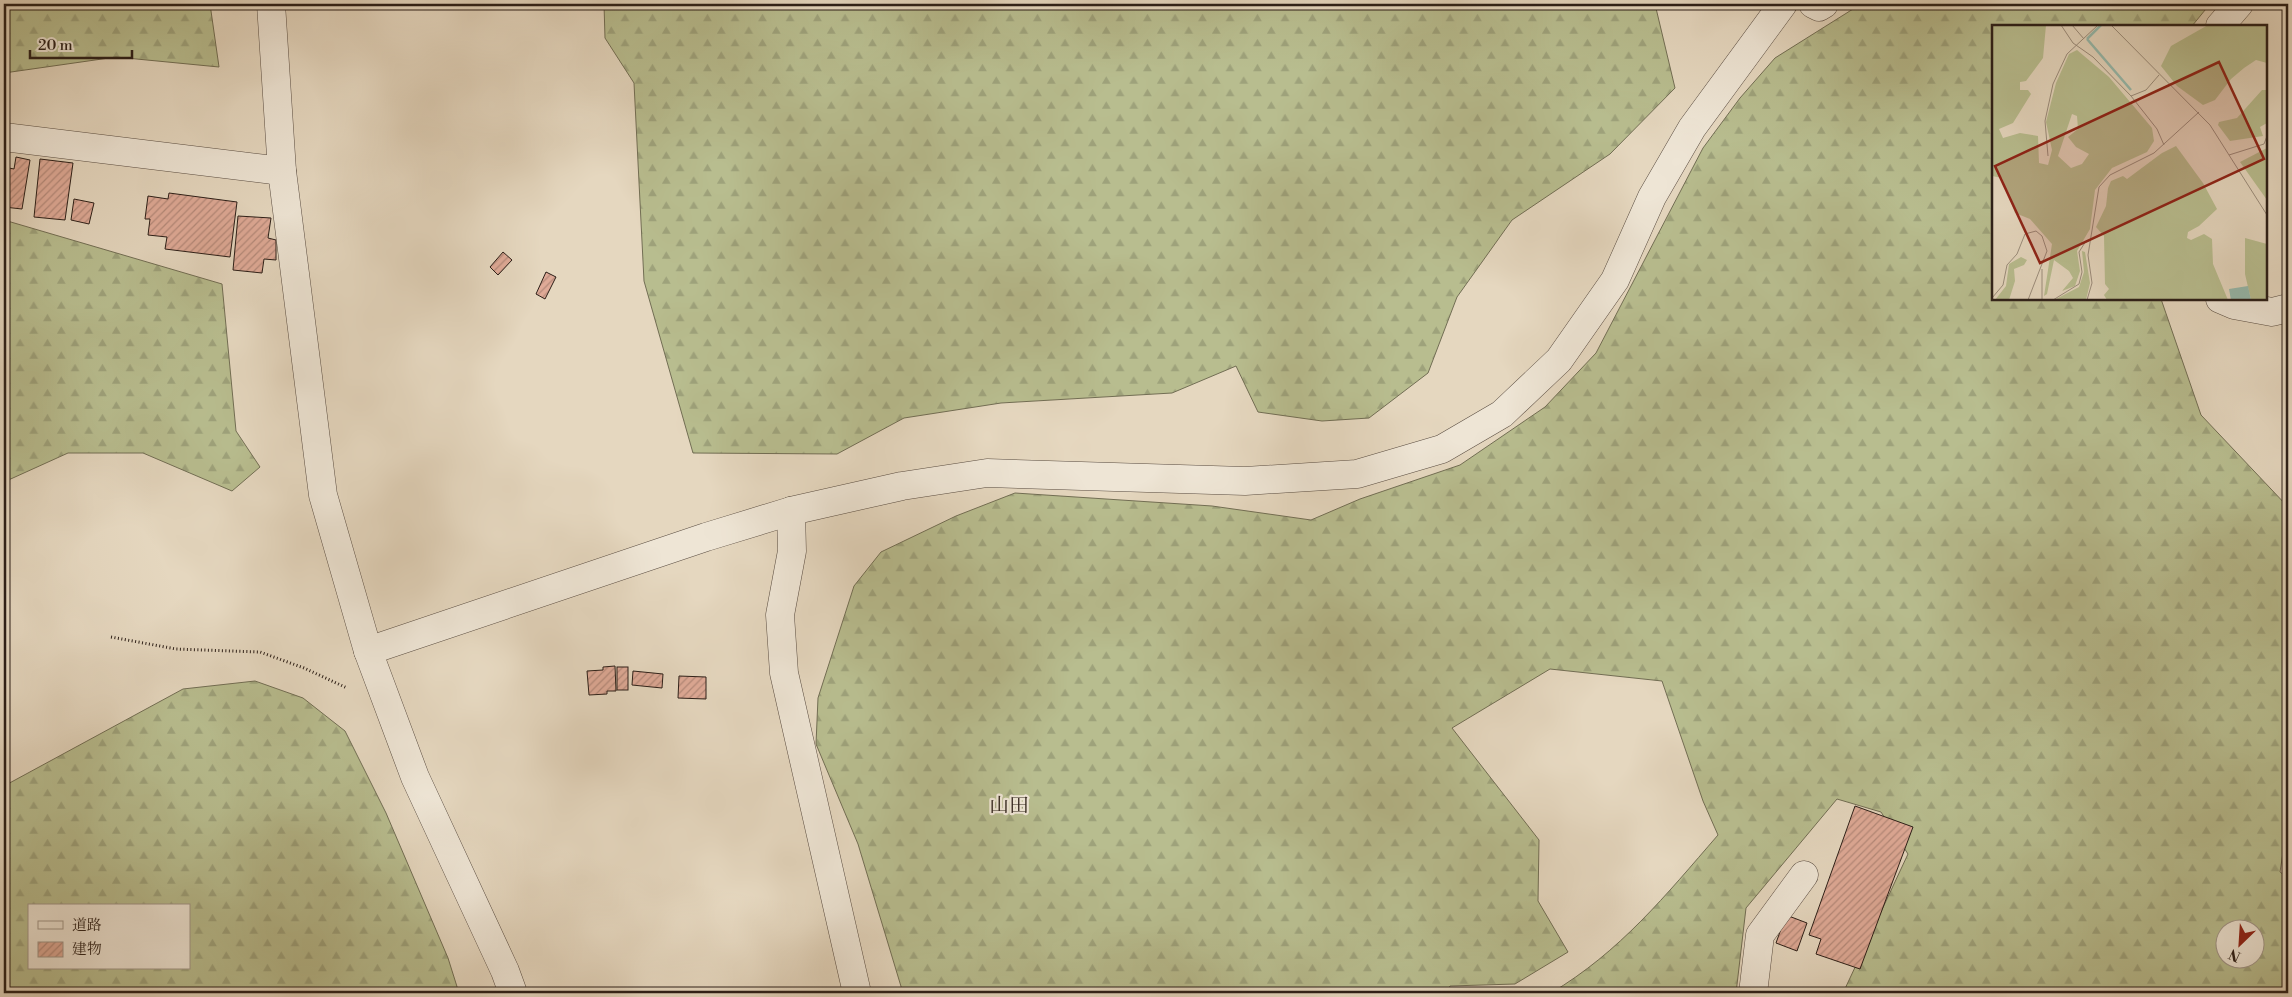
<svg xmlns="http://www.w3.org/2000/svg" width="2292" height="997" viewBox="0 0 2292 997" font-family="'Libre Bodoni','Noto Serif JP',serif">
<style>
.forest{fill:url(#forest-firs);stroke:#726e54;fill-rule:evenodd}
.building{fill:url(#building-hatch);stroke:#2c1f18}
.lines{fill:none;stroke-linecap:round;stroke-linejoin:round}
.minor-casing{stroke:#5a4d42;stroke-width:29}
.path{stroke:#2c1f18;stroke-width:3;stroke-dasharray:1 2.5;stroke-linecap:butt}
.minor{stroke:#eee5d5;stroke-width:28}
.labels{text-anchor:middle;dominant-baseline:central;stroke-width:4.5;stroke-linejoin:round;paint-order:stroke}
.neighbourhood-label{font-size:20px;fill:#2c1f18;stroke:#eee5d5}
.inset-river{fill:none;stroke:#96baad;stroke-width:2.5}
.inset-road{fill:none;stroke:#9b8d7c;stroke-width:1}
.view{fill:#8f2418;fill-opacity:0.15;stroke:#8f2418;stroke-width:2.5}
.inset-edge{fill:none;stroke:#2c1f18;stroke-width:2.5}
</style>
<defs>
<pattern id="forest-firs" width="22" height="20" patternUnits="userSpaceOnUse" patternTransform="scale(1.25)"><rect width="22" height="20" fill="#b8bd8f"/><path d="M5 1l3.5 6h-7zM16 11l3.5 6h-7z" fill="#9ea27b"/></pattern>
<pattern id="building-hatch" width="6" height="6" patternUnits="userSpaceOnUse" patternTransform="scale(1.25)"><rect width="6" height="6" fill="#dfaa97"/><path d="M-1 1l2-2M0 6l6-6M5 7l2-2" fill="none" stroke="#b58a7a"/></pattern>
</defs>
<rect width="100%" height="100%" fill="#e5d7bf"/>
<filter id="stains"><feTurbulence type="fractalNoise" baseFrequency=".004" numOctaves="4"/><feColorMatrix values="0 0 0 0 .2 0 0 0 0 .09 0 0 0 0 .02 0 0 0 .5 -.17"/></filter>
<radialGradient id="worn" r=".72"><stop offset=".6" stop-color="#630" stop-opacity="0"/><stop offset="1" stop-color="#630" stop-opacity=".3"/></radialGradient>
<!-- forest -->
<g class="forest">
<polygon points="4,4 210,4 219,67 116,57 4,73"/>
<polygon points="604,4 1655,4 1675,88 1610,154 1512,220 1457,297 1428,373 1369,418 1322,421 1258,412 1236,366 1172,393 1001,403 904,418 837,454 693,453 644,281 634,83 605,38"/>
<path d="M1861,4H2210L2192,26H1993V299H2161L2201,415L2288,507V820L2280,872L2288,878V993H1843L1908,854L1881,812L1837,799L1746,908L1736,993H1551C1620,952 1666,895 1718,835L1703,801L1662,681L1550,669L1452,728L1539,840L1538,901L1568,952L1515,984L1450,986L1446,993H903L858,844L816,744L818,698L854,586L881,552L956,516L1015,493L1212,506L1311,520L1360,499L1460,465L1545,407L1596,353L1703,148L1740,98L1775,58ZM2224,930H2254V960H2224Z"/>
<polygon points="4,220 222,284 236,431 260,467 232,491 143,453 68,453 4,482"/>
<path d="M255,681L303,698L345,731L386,813L448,958L459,993H4V786L183,689ZM29,906H189V968H29Z"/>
</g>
<!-- building -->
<g class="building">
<polygon points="16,157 30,160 22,209 4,207 4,167 14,169"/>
<polygon points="40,159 73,163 65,220 34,217"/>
<polygon points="169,193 237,202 230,257 165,249 167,237 148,235 150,219 145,219 148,196 168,199"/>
<polygon points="74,199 94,203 89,224 71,220"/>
<polygon points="238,216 271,218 268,238 276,240 276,260 264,259 262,273 233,270"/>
<polygon points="503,252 512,260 498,275 490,267"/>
<polygon points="546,272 556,277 545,299 536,294"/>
<polygon points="615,666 616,691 607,691 607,694 589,695 587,671 603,670 603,667"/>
<rect x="617" y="667" width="11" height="23"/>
<polygon points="633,671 663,674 662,688 632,685"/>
<polygon points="679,676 706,677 706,699 678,698"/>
<polygon points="1855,806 1913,827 1860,969 1816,954 1821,939 1809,935"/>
<polygon points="1786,915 1807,923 1797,951 1776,943"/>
</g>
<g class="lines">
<!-- minor casing -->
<g class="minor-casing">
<g id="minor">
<polyline points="271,4 282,171 323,495 368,651 415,777 505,971 513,993"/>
<polyline points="1813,4 1819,7 1824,4"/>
<polyline points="2220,26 2239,4"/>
<polyline points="4,137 282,171"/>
<polyline points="2220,299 2234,305 2272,312 2288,308"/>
<polyline points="791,511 792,551 780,615 784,673 857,993"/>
<polyline points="368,651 706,537 791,511 902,486 987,473 1245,481 1357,474 1442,449 1502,414 1559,360 1615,280 1652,197 1692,128 1783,4"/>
<polyline points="1753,993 1760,935 1804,875"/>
</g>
</g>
<!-- path -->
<polyline class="path" points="111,637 176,649 260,652 304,668 347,688"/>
<!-- minor -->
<use href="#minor" class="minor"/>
</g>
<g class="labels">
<!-- neighbourhood labels -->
<g class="neighbourhood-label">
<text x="1009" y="806">山田</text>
</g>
</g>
<!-- overview -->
<g transform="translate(1992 25)">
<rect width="275" height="275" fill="#e5d7bf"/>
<path d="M0,0H54L51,33L34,56L28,57V65H36L39,69L21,98L7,104L11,113L28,108L46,111L47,138L56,140L60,125L54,97L64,58L77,29L85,25L117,52L160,103L162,116L155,127L120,143L103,165L98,204L85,226L88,246L83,261L70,266L81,253L77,246L62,235L55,269L52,271L60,219L38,194L23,188L10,153L0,151ZM80,89L85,91L86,104L76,112L84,122L97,129L90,139L79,143L66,131ZM216,0H275V38L264,35L252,43L239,54L223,75L211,80L185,61L169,41L179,21ZM270,65H275V98L268,102L271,111L238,116L226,100L227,97L245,93ZM184,121L211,158L225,184L207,201L196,207L195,213L199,215L212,209L220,214L221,239L236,275H115L112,270L117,264L113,259L112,211L104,202L114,181L116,163L119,156L131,151L135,154L170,128ZM275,123V175L248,137ZM253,213L275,219V275H259L253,249ZM90,226L93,227L98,258L94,275H62L87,262L92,247ZM29,232L35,235L32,240L22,244L23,256L17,275H3L14,261L17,239Z" fill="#b8bd8f" fill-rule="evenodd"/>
<path d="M256,261L259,275H239L237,264Z" fill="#96baad"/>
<path class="inset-river" d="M95,14L109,0M95,14L139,65"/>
<path class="inset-road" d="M69,0L81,18L101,32L139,71L165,104L172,120M80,0L92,14M119,0L218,100L275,190M139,71L154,65L167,50M237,130L272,119L275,111M56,131L53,96L61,59L75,29L106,0M50,244V275M0,273L11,260L15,240L25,229L33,209L44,206L50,211L55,226L36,275M61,275L87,259L90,247L87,227L94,216H97M95,275L100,258L96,230L107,162L118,150L162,128L207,87"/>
<path class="view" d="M227,37L272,134L48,238L3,141Z"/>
<rect width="275" height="275" class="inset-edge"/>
</g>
<!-- margin -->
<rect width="2292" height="997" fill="none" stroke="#e5d7bf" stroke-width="20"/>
<rect x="5" y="5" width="2282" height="987" fill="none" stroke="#2c1f18" stroke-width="2.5"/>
<rect x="10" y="10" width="2272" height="977" fill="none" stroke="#2c1f18"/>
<!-- legend -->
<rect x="28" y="904" width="162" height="65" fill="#eee5d5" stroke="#a09689"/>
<rect x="38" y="921" width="25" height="8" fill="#eee5d5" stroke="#a09689"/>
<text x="72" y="930" font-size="15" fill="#2c1f18">道路</text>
<rect x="38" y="942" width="25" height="15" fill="url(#building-hatch)" stroke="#a09689"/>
<text x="72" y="954" font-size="15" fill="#2c1f18">建物</text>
<!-- north arrow -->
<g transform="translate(2240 944) rotate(205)"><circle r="24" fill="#eee5d5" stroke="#a09689"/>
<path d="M0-4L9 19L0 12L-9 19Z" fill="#8f2418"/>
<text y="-8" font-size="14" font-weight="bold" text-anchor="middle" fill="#2c1f18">N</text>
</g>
<!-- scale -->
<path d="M30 50v8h102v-8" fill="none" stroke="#2c1f18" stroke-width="2.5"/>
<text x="38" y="50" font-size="15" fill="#2c1f18" stroke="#eee5d5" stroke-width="4" paint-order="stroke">20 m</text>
<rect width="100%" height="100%" filter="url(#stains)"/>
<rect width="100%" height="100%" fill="url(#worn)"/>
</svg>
